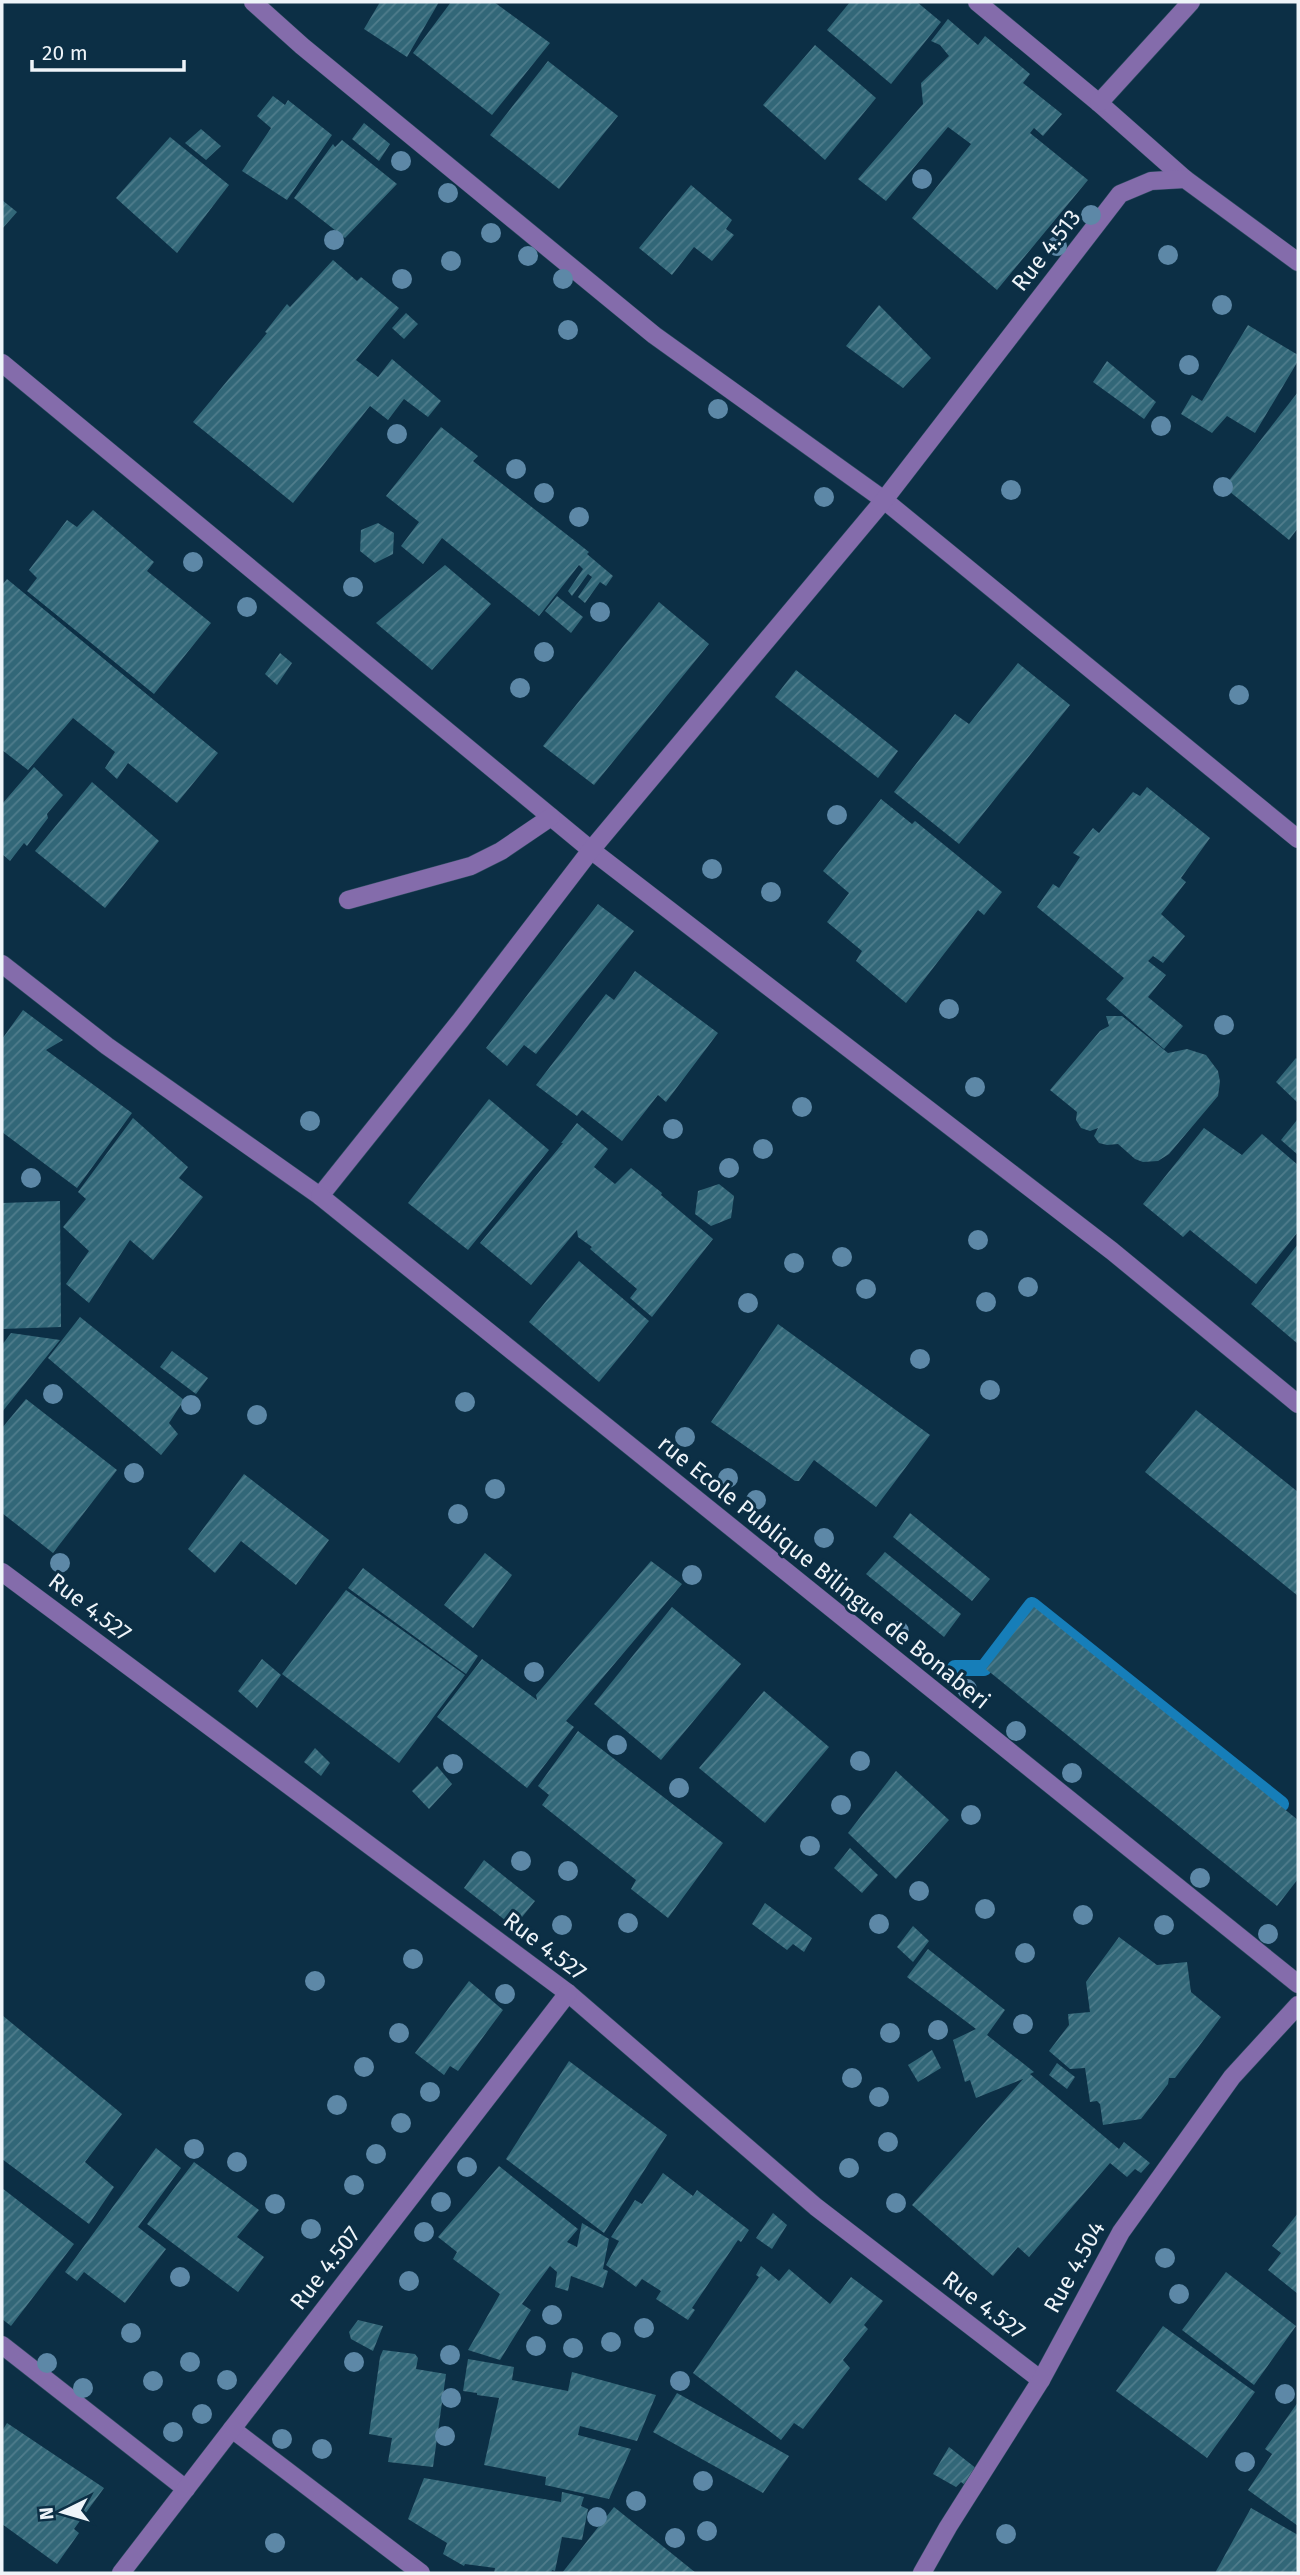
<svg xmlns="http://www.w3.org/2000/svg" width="1300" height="2575" viewBox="0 0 1300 2575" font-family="'Fira Sans',sans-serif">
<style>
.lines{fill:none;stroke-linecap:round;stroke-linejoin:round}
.stream{stroke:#167eb9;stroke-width:16}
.building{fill:url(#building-hatch)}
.minor-casing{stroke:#2c4b5e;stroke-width:19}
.minor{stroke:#846cab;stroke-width:18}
.tree{fill:#5d88a7}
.labels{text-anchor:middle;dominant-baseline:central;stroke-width:6;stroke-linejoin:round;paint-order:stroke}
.street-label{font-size:23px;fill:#eef4f9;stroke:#0c2f45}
</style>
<defs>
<pattern id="building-hatch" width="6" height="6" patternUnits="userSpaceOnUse" patternTransform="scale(1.75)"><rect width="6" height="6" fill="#326778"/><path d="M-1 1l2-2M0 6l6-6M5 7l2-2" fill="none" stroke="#507d8c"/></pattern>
</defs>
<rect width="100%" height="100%" fill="#0c2f45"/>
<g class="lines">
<!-- stream -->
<polyline class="stream" points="955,1668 984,1668 1032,1605 1281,1804"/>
</g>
<!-- building -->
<g class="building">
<polygon points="380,2 439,2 407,57 364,29"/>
<polygon points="451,2 494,2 550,43 492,115 413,53"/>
<polygon points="850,2 917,2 941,22 891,84 827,30"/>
<polygon points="948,19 978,45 985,36 1030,74 1023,83 1062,114 1043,136 1034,128 1030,133 1088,180 997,290 912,218 971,144 948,127 886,201 858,179 923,104 921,83 949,56 940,45 931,41"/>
<polygon points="815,45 876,98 825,160 763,105"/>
<polygon points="548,61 618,116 559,189 490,135"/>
<polygon points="273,96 285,105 288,100 332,135 287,200 242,171 271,128 257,116"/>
<polygon points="364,123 390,144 379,161 352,139"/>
<polygon points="201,129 221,146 206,160 185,143"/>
<polygon points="170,137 229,185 177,253 116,198"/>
<polygon points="342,140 397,184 345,238 294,198 333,144 335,147"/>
<polygon points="691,185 732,220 726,229 734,235 712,261 694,247 672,275 639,248"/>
<polygon points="2,200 17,212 2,229"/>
<polygon points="333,260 357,281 361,277 399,308 356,360 378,377 392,359 441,401 428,417 404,399 388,420 370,406 293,503 193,422 267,333 265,332 287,304 290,307"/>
<polygon points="879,305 931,358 903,388 846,346"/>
<polygon points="406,313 418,324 404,339 392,328"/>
<polygon points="1248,325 1298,355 1298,361 1255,433 1227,416 1212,433 1181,414 1192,395 1202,401"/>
<polygon points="1107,361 1156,402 1144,419 1093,382"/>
<polygon points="1298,392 1298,528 1289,540 1224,487"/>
<polygon points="441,427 478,456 473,461 589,552 587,554 613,576 606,586 600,582 585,603 578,597 592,577 588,574 572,596 568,591 583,569 579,565 539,616 442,538 423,564 401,546 419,522 386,496"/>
<polygon points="93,510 154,562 147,571 211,623 154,694 27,591 37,578 29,570 67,520 77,527"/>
<polygon points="378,523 394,533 393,554 375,563 360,551 361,530"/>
<polygon points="445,565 491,604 432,670 376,623"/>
<polygon points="7,579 218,753 177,803 128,763 117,779 105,768 115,752 73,718 28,770 2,750 2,585"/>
<polygon points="557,596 583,617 571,633 545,611"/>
<polygon points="659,602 709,644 594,785 543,746"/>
<polygon points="280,653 292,663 277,685 265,674"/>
<polygon points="1018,663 1070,705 959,844 894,792 955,714 969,724"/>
<polygon points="796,670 898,751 878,778 775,697"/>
<polygon points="34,767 63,795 47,814 48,818 27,846 24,843 10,861 2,854 2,804"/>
<polygon points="92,782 159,841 105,908 35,851"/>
<polygon points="1147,787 1210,838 1181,878 1186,882 1161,914 1185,936 1163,963 1153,956 1148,961 1166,975 1148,997 1183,1026 1164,1049 1106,999 1124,978 1037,907 1053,884 1059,888 1080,857 1073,853 1093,828 1099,833 1133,792 1140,796"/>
<polygon points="881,799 912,824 915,821 1002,892 984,915 978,910 906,1003 856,961 862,951 827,922 849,893 823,871"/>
<polygon points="598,904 634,931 536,1054 524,1045 507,1066 486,1048"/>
<polygon points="635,971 718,1033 666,1102 658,1095 622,1141 582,1110 577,1116 536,1085 606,994 614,1000"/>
<polygon points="23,1010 63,1040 46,1050 132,1113 77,1188 2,1132 2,1039"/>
<polygon points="1106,1016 1122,1016 1168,1053 1187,1049 1206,1055 1218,1071 1220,1082 1218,1096 1169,1154 1158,1161 1143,1162 1135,1159 1118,1144 1107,1145 1099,1143 1094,1136 1098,1128 1090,1131 1081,1128 1076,1120 1077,1112 1050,1090 1100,1031 1109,1026"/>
<polygon points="1296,1058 1298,1060 1298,1103 1276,1082"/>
<polygon points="489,1099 549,1150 468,1250 408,1203"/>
<polygon points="133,1118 188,1167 179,1178 203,1197 153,1260 130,1240 89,1303 66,1284 89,1251 63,1227 86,1199 78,1192"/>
<polygon points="1297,1120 1298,1121 1298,1155 1281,1140"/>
<polygon points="577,1123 608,1149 594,1167 615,1184 631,1168 662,1193 661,1195 713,1239 652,1317 630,1298 637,1289 590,1249 592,1247 578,1237 577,1230 531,1285 480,1243 563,1143 561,1143"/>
<polygon points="1204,1128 1242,1155 1262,1134 1298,1165 1298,1232 1256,1284 1190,1230 1183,1237 1143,1204"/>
<polygon points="719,1184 734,1196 731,1218 711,1226 695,1214 698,1191"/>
<polygon points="60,1201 61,1327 2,1329 2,1203"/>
<polygon points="1298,1244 1298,1344 1251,1304"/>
<polygon points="579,1261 649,1321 599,1382 529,1322"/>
<polygon points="80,1317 184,1400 169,1423 178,1434 161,1455 48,1358"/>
<polygon points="778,1324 930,1435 876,1507 814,1460 799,1481 795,1481 711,1422"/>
<polygon points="11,1333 60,1340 2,1412 2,1345"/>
<polygon points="172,1351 208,1378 196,1394 160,1367"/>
<polygon points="26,1399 117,1470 53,1553 2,1513 2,1428"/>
<polygon points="1196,1410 1298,1492 1298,1596 1145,1472"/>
<polygon points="244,1474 329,1540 296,1585 241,1541 215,1573 188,1549"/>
<polygon points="910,1513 990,1579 972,1601 893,1537"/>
<polygon points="885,1552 961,1614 944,1637 866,1574"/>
<polygon points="485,1553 512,1575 473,1628 444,1605"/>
<polygon points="651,1561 682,1584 566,1721 574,1727 527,1788 437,1717 482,1659 537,1700 536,1695"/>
<polygon points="363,1568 478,1656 466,1674 348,1588"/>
<polygon points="346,1590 465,1675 399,1763 282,1674"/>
<polygon points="672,1607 741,1664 661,1760 594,1704"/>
<polygon points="1034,1607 1298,1820 1298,1879 1277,1906 986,1669"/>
<polygon points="262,1659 281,1675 257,1708 238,1691"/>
<polygon points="764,1691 829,1747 765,1823 699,1768"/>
<polygon points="578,1731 723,1843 668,1918 631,1889 636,1880 542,1805 549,1795 538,1786"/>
<polygon points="315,1748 330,1763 321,1776 304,1762"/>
<polygon points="437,1766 452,1784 429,1809 412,1791"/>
<polygon points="896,1771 949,1820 896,1879 848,1833"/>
<polygon points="850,1848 878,1875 862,1893 834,1868"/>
<polygon points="484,1860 535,1901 514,1927 464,1888"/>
<polygon points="765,1903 812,1938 804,1952 793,1944 787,1950 752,1924"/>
<polygon points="913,1926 929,1941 913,1962 897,1947"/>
<polygon points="1119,1937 1157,1965 1187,1962 1191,1992 1221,2017 1175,2078 1169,2078 1168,2084 1141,2119 1103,2125 1100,2104 1097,2101 1090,2102 1085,2068 1070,2069 1049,2051 1069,2025 1068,2014 1090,2012 1086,1982"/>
<polygon points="928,1949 1005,2010 987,2035 1034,2072 1030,2074 1119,2149 1124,2142 1150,2163 1141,2173 1135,2169 1127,2177 1110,2163 1029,2257 1018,2247 993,2276 912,2205 1023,2079 976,2098 970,2080 965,2082 953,2040 976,2029 907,1977"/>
<polygon points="469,1981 503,2010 458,2071 450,2066 444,2075 415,2053"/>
<polygon points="2,2015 122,2114 85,2162 114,2187 89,2224 2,2159"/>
<polygon points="932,2050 941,2068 918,2082 908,2065"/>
<polygon points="569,2061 667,2135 604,2233 506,2159"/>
<polygon points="1057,2063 1075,2077 1067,2089 1049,2075"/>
<polygon points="156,2148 181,2168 138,2227 166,2249 125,2303 84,2272 77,2281 65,2272"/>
<polygon points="194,2162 259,2210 237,2237 264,2257 238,2292 147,2224"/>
<polygon points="499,2166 578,2229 567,2242 577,2247 582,2223 609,2239 603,2269 608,2271 603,2288 571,2276 568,2291 555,2287 557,2272 550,2266 522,2304 531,2310 500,2360 468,2350 500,2294 453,2259 457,2252 438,2237"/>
<polygon points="663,2173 693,2196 697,2190 749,2230 741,2242 738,2240 692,2308 695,2310 688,2320 656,2299 661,2291 642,2279 636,2287 606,2265 619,2241 611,2237 635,2200 642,2204"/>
<polygon points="2,2188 74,2244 11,2326 2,2319"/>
<polygon points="773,2213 787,2225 772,2249 756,2238"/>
<polygon points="1298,2213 1298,2294 1268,2270 1281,2253 1272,2246"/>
<polygon points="761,2266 779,2281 789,2269 830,2304 851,2277 883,2301 864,2325 868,2329 843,2360 850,2368 803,2429 794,2423 781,2440 693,2373 759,2277 756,2275"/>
<polygon points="1226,2272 1296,2326 1254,2385 1182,2330"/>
<polygon points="358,2320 383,2326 373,2351 351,2339 349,2332"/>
<polygon points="1163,2326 1255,2392 1207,2458 1116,2391"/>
<polygon points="383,2350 415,2354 418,2358 416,2369 446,2374 433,2467 388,2462 392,2438 369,2434 380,2357"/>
<polygon points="468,2359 514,2367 512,2380 568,2391 572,2372 656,2395 637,2441 580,2426 578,2435 631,2449 609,2499 545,2485 546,2477 484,2465 499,2398 477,2395 477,2393 463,2391"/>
<polygon points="677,2393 789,2456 763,2493 653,2432"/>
<polygon points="1298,2402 1298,2526 1248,2490 1272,2454 1265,2449"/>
<polygon points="7,2423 104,2488 74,2529 79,2533 57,2564 2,2524 2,2431"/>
<polygon points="949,2447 977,2469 966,2486 961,2482 956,2487 933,2474"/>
<polygon points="424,2478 561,2502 562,2492 584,2497 581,2506 588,2509 582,2540 562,2537 555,2571 552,2570 551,2573 494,2573 495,2568 465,2564 464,2566 443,2554 447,2543 408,2519"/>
<polygon points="614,2507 696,2573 562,2573"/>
<polygon points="1251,2508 1298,2535 1298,2573 1215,2573"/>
</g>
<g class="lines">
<!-- minor casing -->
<g class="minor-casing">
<g id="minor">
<polyline points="253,2 302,46 654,335 884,500 1298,839"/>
<polyline points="977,2 1099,103 1185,179"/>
<polyline points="1099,103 1191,2"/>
<polyline points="2,363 591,850 1112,1251 1298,1404"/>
<polyline points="348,900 471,866 501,851 551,817"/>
<polyline points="2,964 107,1046 320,1196 460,1021 591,850 884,500 1120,194 1151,181 1185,179 1298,262"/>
<polyline points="320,1196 1298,1984"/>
<polyline points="2,1572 568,1993 816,2207 1041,2380"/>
<polyline points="2,2345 186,2489"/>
<polyline points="232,2429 421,2573"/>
<polyline points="121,2573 568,1993"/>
<polyline points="922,2573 948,2527 1041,2380 1121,2232 1232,2077 1298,2005"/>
</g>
</g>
<!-- minor -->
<use href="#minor" class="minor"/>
</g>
<!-- trees -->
<g class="tree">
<circle cx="401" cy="161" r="10"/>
<circle cx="922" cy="179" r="10"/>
<circle cx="448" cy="193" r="10"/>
<circle cx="1091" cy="215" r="10"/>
<circle cx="491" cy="233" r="10"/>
<circle cx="334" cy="240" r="10"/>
<circle cx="1057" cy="246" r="10"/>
<circle cx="1168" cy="255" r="10"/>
<circle cx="528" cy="256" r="10"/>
<circle cx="451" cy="261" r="10"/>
<circle cx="402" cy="279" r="10"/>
<circle cx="563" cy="279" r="10"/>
<circle cx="1222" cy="305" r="10"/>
<circle cx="568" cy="330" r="10"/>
<circle cx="1189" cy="365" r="10"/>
<circle cx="718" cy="409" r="10"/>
<circle cx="1161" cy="426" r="10"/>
<circle cx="397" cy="434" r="10"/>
<circle cx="516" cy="469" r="10"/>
<circle cx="1223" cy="487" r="10"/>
<circle cx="1011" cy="490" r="10"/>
<circle cx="544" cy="493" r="10"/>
<circle cx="824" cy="497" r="10"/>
<circle cx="579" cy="517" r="10"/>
<circle cx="193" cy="562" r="10"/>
<circle cx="353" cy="587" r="10"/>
<circle cx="247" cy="607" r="10"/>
<circle cx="600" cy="612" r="10"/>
<circle cx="544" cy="652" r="10"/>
<circle cx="520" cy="688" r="10"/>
<circle cx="1239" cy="695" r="10"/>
<circle cx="837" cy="815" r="10"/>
<circle cx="712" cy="869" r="10"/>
<circle cx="771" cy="892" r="10"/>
<circle cx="949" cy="1009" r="10"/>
<circle cx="1224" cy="1025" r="10"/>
<circle cx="975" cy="1087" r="10"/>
<circle cx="802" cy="1107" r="10"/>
<circle cx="310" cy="1121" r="10"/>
<circle cx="673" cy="1129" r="10"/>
<circle cx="763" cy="1149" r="10"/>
<circle cx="729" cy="1168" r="10"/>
<circle cx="31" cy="1178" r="10"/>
<circle cx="978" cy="1240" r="10"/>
<circle cx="842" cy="1257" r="10"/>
<circle cx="794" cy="1263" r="10"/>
<circle cx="1028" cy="1287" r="10"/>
<circle cx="866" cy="1289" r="10"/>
<circle cx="986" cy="1302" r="10"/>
<circle cx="748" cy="1303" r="10"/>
<circle cx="920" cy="1359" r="10"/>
<circle cx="990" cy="1390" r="10"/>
<circle cx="53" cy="1394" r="10"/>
<circle cx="465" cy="1402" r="10"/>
<circle cx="191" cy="1405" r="10"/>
<circle cx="257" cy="1415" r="10"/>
<circle cx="685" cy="1437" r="10"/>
<circle cx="134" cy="1473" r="10"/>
<circle cx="728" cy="1478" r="10"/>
<circle cx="495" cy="1489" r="10"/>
<circle cx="756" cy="1500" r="10"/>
<circle cx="458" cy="1514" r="10"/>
<circle cx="824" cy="1538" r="10"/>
<circle cx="60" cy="1563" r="10"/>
<circle cx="692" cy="1575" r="10"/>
<circle cx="899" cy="1631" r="10"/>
<circle cx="534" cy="1672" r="10"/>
<circle cx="967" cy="1689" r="10"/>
<circle cx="1016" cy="1731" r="10"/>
<circle cx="617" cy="1745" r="10"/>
<circle cx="860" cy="1761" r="10"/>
<circle cx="453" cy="1764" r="10"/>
<circle cx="1072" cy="1773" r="10"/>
<circle cx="679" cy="1788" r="10"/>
<circle cx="841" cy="1805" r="10"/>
<circle cx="971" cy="1815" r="10"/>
<circle cx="810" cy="1846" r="10"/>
<circle cx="521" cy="1861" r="10"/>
<circle cx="568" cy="1871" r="10"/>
<circle cx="1200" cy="1878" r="10"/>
<circle cx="919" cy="1891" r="10"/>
<circle cx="985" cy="1909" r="10"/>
<circle cx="1083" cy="1915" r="10"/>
<circle cx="628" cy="1923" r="10"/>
<circle cx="879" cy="1924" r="10"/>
<circle cx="562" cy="1925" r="10"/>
<circle cx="1164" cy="1925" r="10"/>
<circle cx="1268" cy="1934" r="10"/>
<circle cx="1025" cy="1953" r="10"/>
<circle cx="413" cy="1959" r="10"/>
<circle cx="315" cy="1981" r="10"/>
<circle cx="505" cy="1994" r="10"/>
<circle cx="1023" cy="2024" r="10"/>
<circle cx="938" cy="2030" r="10"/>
<circle cx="399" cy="2033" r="10"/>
<circle cx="890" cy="2033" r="10"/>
<circle cx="364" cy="2067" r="10"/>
<circle cx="852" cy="2078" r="10"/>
<circle cx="430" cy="2092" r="10"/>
<circle cx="879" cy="2097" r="10"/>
<circle cx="337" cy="2105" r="10"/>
<circle cx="401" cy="2123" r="10"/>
<circle cx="888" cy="2142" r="10"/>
<circle cx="194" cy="2149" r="10"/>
<circle cx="376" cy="2154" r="10"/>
<circle cx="237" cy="2162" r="10"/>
<circle cx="467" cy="2167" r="10"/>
<circle cx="849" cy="2168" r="10"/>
<circle cx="354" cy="2185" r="10"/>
<circle cx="441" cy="2202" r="10"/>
<circle cx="896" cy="2203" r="10"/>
<circle cx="275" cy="2204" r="10"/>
<circle cx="311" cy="2229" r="10"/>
<circle cx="424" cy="2232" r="10"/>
<circle cx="1165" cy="2258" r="10"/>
<circle cx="180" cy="2277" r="10"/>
<circle cx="409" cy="2281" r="10"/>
<circle cx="1179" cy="2294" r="10"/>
<circle cx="552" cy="2315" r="10"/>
<circle cx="644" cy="2328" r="10"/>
<circle cx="131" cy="2333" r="10"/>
<circle cx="611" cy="2342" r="10"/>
<circle cx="536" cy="2346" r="10"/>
<circle cx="573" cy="2348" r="10"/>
<circle cx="450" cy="2355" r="10"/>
<circle cx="190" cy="2362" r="10"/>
<circle cx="354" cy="2362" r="10"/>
<circle cx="47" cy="2363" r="10"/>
<circle cx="227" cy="2380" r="10"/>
<circle cx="153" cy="2381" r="10"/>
<circle cx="680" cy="2381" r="10"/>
<circle cx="83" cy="2388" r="10"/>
<circle cx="1285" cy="2394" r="10"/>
<circle cx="451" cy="2398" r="10"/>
<circle cx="202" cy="2414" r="10"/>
<circle cx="173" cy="2432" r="10"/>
<circle cx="445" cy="2436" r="10"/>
<circle cx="282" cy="2439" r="10"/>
<circle cx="322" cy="2449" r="10"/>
<circle cx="1245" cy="2462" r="10"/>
<circle cx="703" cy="2481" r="10"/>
<circle cx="636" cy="2501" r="10"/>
<circle cx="597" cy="2517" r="10"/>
<circle cx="707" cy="2531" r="10"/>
<circle cx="1006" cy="2534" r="10"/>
<circle cx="675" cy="2538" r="10"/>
<circle cx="275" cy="2543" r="10"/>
</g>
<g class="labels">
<!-- street labels -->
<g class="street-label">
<text transform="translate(1046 250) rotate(-52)">Rue 4.513</text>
<text transform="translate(824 1572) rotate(39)">rue Ecole Publique Bilingue de Bonaberi</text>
<text transform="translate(90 1607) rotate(37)">Rue 4.527</text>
<text transform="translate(545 1946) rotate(37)">Rue 4.527</text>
<text transform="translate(1074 2267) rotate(-61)">Rue 4.504</text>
<text transform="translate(325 2268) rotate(-52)">Rue 4.507</text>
<text transform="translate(984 2305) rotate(37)">Rue 4.527</text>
</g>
</g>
<!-- border -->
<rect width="1300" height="2575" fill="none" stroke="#eef4f9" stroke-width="7"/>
<!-- north arrow -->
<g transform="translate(63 2512) rotate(265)" stroke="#0c2f45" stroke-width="5" paint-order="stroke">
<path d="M0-5L12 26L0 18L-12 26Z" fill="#eef4f9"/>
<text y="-10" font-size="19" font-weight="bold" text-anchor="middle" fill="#eef4f9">N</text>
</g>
<!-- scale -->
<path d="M32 60v10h152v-10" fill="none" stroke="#eef4f9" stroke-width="3.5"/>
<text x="42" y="60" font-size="21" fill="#eef4f9" stroke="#0c2f45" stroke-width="5" paint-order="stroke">20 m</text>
</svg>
